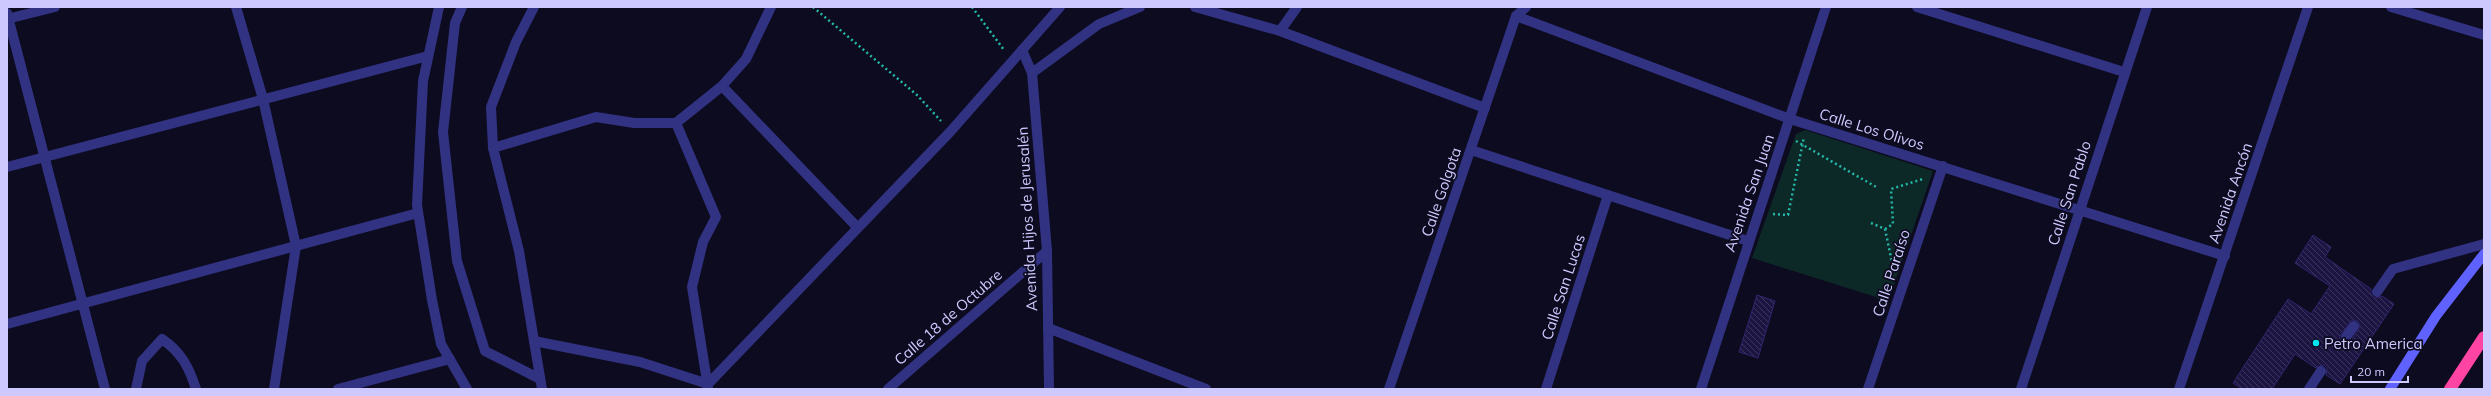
<svg xmlns="http://www.w3.org/2000/svg" width="2491" height="396" viewBox="0 0 2491 396" font-family="Mulish,sans-serif">
<style>
.green{fill:#0d2927}
.building{fill:url(#building-back-hatch);stroke:#31256f;fill-rule:evenodd}
.lines{fill:none;stroke-linecap:round;stroke-linejoin:round}
.path{stroke:#24b8a9;stroke-width:2.5;stroke-dasharray:2 3;stroke-linecap:butt}
.lane{stroke:#323282;stroke-width:10}
.street{stroke:#323282;stroke-width:10}
.secondary{stroke:#6062ff;stroke-width:10}
.highway{stroke:#ff44a4;stroke-width:12}
.poi-dot{fill:#00e4f4;stroke:#0d0b1f;stroke-width:1.5}
.labels{text-anchor:middle;dominant-baseline:central;stroke-width:3.5;stroke-linejoin:round;paint-order:stroke}
.street-label{font-size:15px;fill:#cdc9ff;stroke:#0d0b1f}
.poi-label{font-size:15px;fill:#cdc9ff;stroke:#0d0b1f;text-anchor:start}
</style>
<defs>
<pattern id="building-back-hatch" width="6" height="6" patternUnits="userSpaceOnUse"><rect width="6" height="6" fill="#1c1541"/><path d="M-1 5l2 2M0 0l6 6M5-1l2 2" fill="none" stroke="#3c365e"/></pattern>
</defs>
<rect width="100%" height="100%" fill="#0d0b1f"/>
<!-- green -->
<polygon class="green" points="1805,130 1933,171 1886,308 1876,297 1752,258 1796,134"/>
<!-- building -->
<g class="building">
<path d="M2313,235L2331,247L2325,257L2371,289V294L2374,298L2382,296L2394,304L2340,384L2326,375L2327,368L2324,365L2316,368L2295,354L2272,389H2242L2233,383L2288,299L2311,314L2330,286L2295,263ZM2352,320L2358,321L2360,327L2351,341L2345,343L2340,340V336Z"/>
<polygon points="1757,295 1775,301 1758,358 1739,352"/>
</g>
<g class="lines">
<!-- path -->
<g class="path">
<polyline points="813,7 917,95 941,121"/>
<polyline points="972,7 1004,50"/>
<polyline points="1796,141 1878,188"/>
<polyline points="1773,214 1788,215 1804,137"/>
<polyline points="1871,223 1885,229 1893,267"/>
<polyline points="1885,229 1893,224 1891,189 1923,179"/>
</g>
<!-- lane -->
<g class="lane">
<polyline points="2377,292 2393,269 2484,244"/>
<polyline points="2346,337 2354,326"/>
<polyline points="2309,389 2321,371"/>
</g>
<!-- street -->
<g class="street">
<polyline points="236,7 263,99 296,246 274,389"/>
<polyline points="439,7 423,81 417,205 432,300 441,344 467,389"/>
<polyline points="462,7 455,23 443,132 457,261 485,351 540,379"/>
<polyline points="534,7 516,42 491,107 493,148 519,251 542,389"/>
<polyline points="1195,7 1280,31 1485,108"/>
<polyline points="1917,7 2124,72"/>
<polyline points="2391,7 2484,35"/>
<polyline points="7,13 105,389"/>
<polyline points="1516,16 1790,119 2225,256"/>
<polyline points="7,19 55,7"/>
<polyline points="1280,31 1297,7"/>
<polyline points="1022,50 1032,73 1047,251 1049,389"/>
<polyline points="1032,73 1099,24 1140,7"/>
<polyline points="722,86 857,227"/>
<polyline points="676,123 716,217 703,242 692,287 708,388"/>
<polyline points="493,148 596,117 634,123 676,123 722,86 746,59 771,7"/>
<polyline points="1471,150 1748,241"/>
<polyline points="7,167 428,56"/>
<polyline points="7,324 418,213"/>
<polyline points="1048,328 1206,389"/>
<polyline points="534,341 640,362 708,384 950,132 1060,7"/>
<path d="M136,389L142,361L162,339C181,352 189,367 196,389"/>
<polyline points="338,389 450,359"/>
<polyline points="888,389 1047,251"/>
<polyline points="1389,389 1516,16 1526,7"/>
<polyline points="1546,389 1608,195"/>
<polyline points="1701,389 1826,7"/>
<polyline points="1868,389 1943,166"/>
<polyline points="2021,389 2147,7"/>
<polyline points="2179,389 2308,7"/>
</g>
<!-- secondary -->
<polyline class="secondary" points="2390,389 2436,316 2484,254"/>
<!-- highway -->
<polyline class="highway" points="2450,389 2484,337"/>
</g>
<!-- markers -->
<circle class="poi-dot" cx="2316" cy="343" r="4"/>
<g class="labels">
<!-- street labels -->
<g class="street-label">
<text transform="translate(1872 129) rotate(17)">Calle Los Olivos</text>
<text transform="translate(1441 192) rotate(-71)">Calle Golgota</text>
<text transform="translate(1749 193) rotate(-71)">Avenida San Juan</text>
<text transform="translate(2069 193) rotate(-72)">Calle San Pablo</text>
<text transform="translate(2230 193) rotate(-71)">Avenida Ancón</text>
<text transform="translate(1027 219) rotate(-93)">Avenida Hijos de Jerusalén</text>
<text transform="translate(1891 273) rotate(-72)">Calle Paraíso</text>
<text transform="translate(1563 287) rotate(-72)">Calle San Lucas</text>
<text transform="translate(948 317) rotate(-41)">Calle 18 de Octubre</text>
</g>
<!-- poi labels -->
<g class="poi-label">
<text x="2324" y="343">Petro America</text>
</g>
</g>
<!-- border -->
<rect width="2491" height="396" fill="none" stroke="#cdc9ff" stroke-width="16"/>
<!-- scale -->
<path d="M2351 376v6h57v-6" fill="none" stroke="#cdc9ff" stroke-width="2"/>
<text x="2357" y="376" font-size="12" fill="#cdc9ff" stroke="#0d0b1f" stroke-width="3" paint-order="stroke">20 m</text>
</svg>
